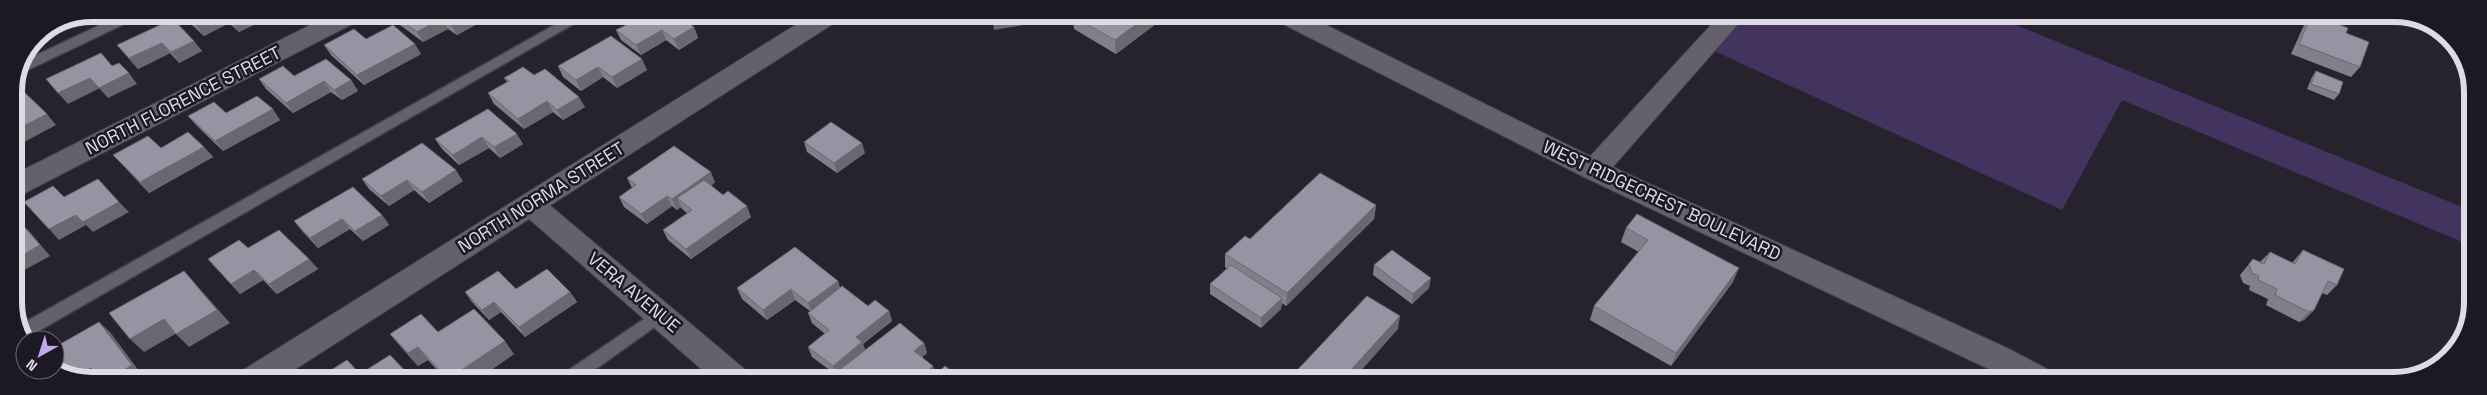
<svg xmlns="http://www.w3.org/2000/svg" width="2487" height="395" viewBox="0 0 2487 395" font-family="'Space Grotesk',sans-serif">
<style>
.green{fill:#42335f}
.lines{fill:none;stroke-linecap:round;stroke-linejoin:round}
.lane-casing{stroke:#413e47;stroke-width:3}
.street-casing{stroke:#413e47;stroke-width:2}
.secondary-casing{stroke:#413e47;stroke-width:2}
.lane{fill:#64606d;fill-rule:evenodd}
.street{fill:#64606d;fill-rule:evenodd}
.secondary{fill:#64606d;fill-rule:evenodd}
.wall{fill:#827e8b}
.shaded-wall{fill:#6a6771}
.building{fill:#9793a2;stroke:#6a6771}
.labels{text-anchor:middle;dominant-baseline:central;stroke-width:5;stroke-linejoin:round;paint-order:stroke}
.street-label{font-size:18px;fill:#dedce3;stroke:#1c1924}
.rim{fill:none;stroke:#dedce3;stroke-width:6}
</style>
<rect width="100%" height="100%" fill="#26222e"/>
<!-- green -->
<polygon class="green" points="1745,14 1989,14 2472,211 2472,246 2122,100 2062,210 1714,51"/>
<g class="lines">
<!-- lane casing -->
<g class="lane-casing">
<g id="lane">
<polygon points="123,14 141,14 139,17 30,69 23,70 28,59"/>
<polygon points="574,14 591,14 28,337 26,337 18,326"/>
<polygon points="660,308 666,309 668,314 666,319 579,381 558,381 560,376"/>
</g>
</g>
<!-- street casing -->
<g class="street-casing">
<g id="street">
<polygon points="332,14 363,14 360,20 25,193 15,196 15,174"/>
<polygon points="1721,14 1747,14 1604,177 1594,180 1584,177 1581,170 1584,163"/>
<polygon points="530,194 540,197 748,372 752,381 715,381 520,211 516,204 520,197"/>
</g>
</g>
<!-- secondary casing -->
<g class="secondary-casing">
<g id="secondary">
<polygon points="813,14 842,14 839,20 277,381 236,381 240,372"/>
<polygon points="1272,14 1304,14 1604,163 2007,348 2053,372 2057,381 2014,381 1584,177 1275,20"/>
</g>
</g>
<!-- lane -->
<use href="#lane" class="lane"/>
<!-- street -->
<use href="#street" class="street"/>
<!-- secondary -->
<use href="#secondary" class="secondary"/>
</g>
<!-- wall -->
<g class="wall">
<polygon points="184,14 268,14 270,17 239,32 229,23 204,36 192,25"/>
<polygon points="391,14 474,14 479,23 457,35 448,29 423,42 396,22"/>
<polygon points="714,14 739,14 726,22"/>
<polygon points="1074,14 1169,14 1116,54 1074,29 1072,16"/>
<polygon points="1978,14 1999,14 1995,21"/>
<polygon points="2312,14 2346,33 2360,67 2351,77 2291,54 2304,25"/>
<polygon points="173,19 202,51 179,63 170,53 138,69 117,45"/>
<polygon points="694,27 698,38 679,50 666,40 641,55 621,40 616,30"/>
<polygon points="611,36 647,70 617,88 603,77 581,91 563,77 558,66"/>
<polygon points="366,39 421,54 364,85 331,55 324,45"/>
<polygon points="2316,71 2339,94 2334,100 2307,89 2312,77"/>
<polygon points="534,75 585,107 563,120 553,112 524,129 494,104 488,93 507,82 504,78"/>
<polygon points="294,76 351,80 358,91 342,100 331,92 293,113 266,89 259,79"/>
<polygon points="488,109 523,144 500,158 489,148 459,165 442,149 435,139"/>
<polygon points="188,116 280,120 223,151 197,126"/>
<polygon points="804,142 865,153 837,173 807,152"/>
<polygon points="204,147 213,157 149,193 113,155 161,148"/>
<polygon points="627,178 715,182 711,186 751,217 691,259 668,240 663,230 687,213 682,209 681,207 677,210 672,206 647,224 624,207 619,197 632,188"/>
<polygon points="362,179 463,181 429,203 414,190 389,206 369,189"/>
<polygon points="1376,205 1374,219 1286,306 1282,303 1281,309 1261,328 1210,294 1210,284 1227,269 1225,267 1225,254 1250,239"/>
<polygon points="382,215 389,225 363,241 350,229 318,248 302,231 294,221"/>
<polygon points="1626,228 1733,282 1671,366 1590,320 1594,306 1639,252 1621,242"/>
<polygon points="248,248 309,259 318,269 277,294 263,280 240,294 208,259"/>
<polygon points="2303,250 2337,285 2327,295 2322,293 2314,310 2304,320 2299,322 2266,305 2268,299 2249,290 2250,286 2243,283 2240,275 2253,259 2260,262 2270,252 2292,263"/>
<polygon points="1374,265 1429,288 1412,304 1373,275"/>
<polygon points="838,281 840,288 868,306 889,311 892,321 863,344 865,350 924,343 927,353 922,357 936,374 964,381 835,381 833,375 835,374 812,357 808,347 825,334 812,323 808,313 810,311 795,300 767,320 742,299 737,288"/>
<polygon points="516,289 570,292 577,302 525,337 501,312 489,320 472,302 465,292"/>
<polygon points="438,332 514,354 475,381 447,381 428,360 418,366 401,347 390,334"/>
</g>
<!-- shaded-wall -->
<g class="shaded-wall">
<polygon points="219,14 223,14 229,23 204,36 196,25"/>
<polygon points="247,14 268,14 270,17 239,32 231,22"/>
<polygon points="471,14 474,14 479,23 457,35 451,25"/>
<polygon points="723,14 739,14 726,22"/>
<polygon points="1004,14 1072,14 1072,17 994,30 992,16"/>
<polygon points="1150,14 1169,14 1116,54 1115,40"/>
<polygon points="442,18 448,29 423,42 417,32"/>
<polygon points="694,27 698,38 679,50 674,39"/>
<polygon points="662,30 666,40 641,55 636,45"/>
<polygon points="194,41 202,51 179,63 171,52"/>
<polygon points="162,43 170,53 138,69 129,58"/>
<polygon points="415,44 421,54 364,85 357,75"/>
<polygon points="642,59 647,70 617,88 612,77"/>
<polygon points="598,67 603,77 581,91 576,80"/>
<polygon points="129,73 137,84 108,98 99,88"/>
<polygon points="90,78 100,88 68,104 58,93"/>
<polygon points="351,80 358,91 342,100 334,90"/>
<polygon points="324,81 331,92 293,113 286,103"/>
<polygon points="579,97 585,107 563,120 557,110"/>
<polygon points="547,101 553,112 524,129 518,119"/>
<polygon points="273,109 280,120 223,151 215,141"/>
<polygon points="47,114 56,125 17,146 14,143 14,131"/>
<polygon points="517,134 523,144 500,158 494,147"/>
<polygon points="482,137 489,148 459,165 453,155"/>
<polygon points="862,143 865,153 837,173 834,163"/>
<polygon points="204,147 213,157 149,193 140,182"/>
<polygon points="456,170 463,181 429,203 422,192"/>
<polygon points="711,172 715,182 685,204 677,198 681,207 677,210 672,199"/>
<polygon points="407,180 414,190 389,206 381,196"/>
<polygon points="667,196 672,206 647,224 641,214"/>
<polygon points="119,202 129,212 93,232 83,222"/>
<polygon points="1376,205 1374,219 1286,306 1287,293"/>
<polygon points="747,206 751,217 691,259 686,249"/>
<polygon points="76,215 86,225 59,240 49,229"/>
<polygon points="382,215 389,225 363,241 355,231"/>
<polygon points="342,219 350,229 318,248 310,238"/>
<polygon points="19,221 30,232 50,256 19,273 16,270 16,259"/>
<polygon points="309,259 318,269 277,294 269,284"/>
<polygon points="1739,268 1733,282 1671,366 1676,353"/>
<polygon points="254,270 263,280 240,294 231,284"/>
<polygon points="184,271 230,323 189,347 176,334"/>
<polygon points="1431,278 1429,288 1412,304 1413,294"/>
<polygon points="838,281 841,291 812,313 808,303"/>
<polygon points="791,289 795,300 767,320 763,310"/>
<polygon points="570,292 577,302 525,337 519,327"/>
<polygon points="1282,298 1281,309 1261,328 1261,318"/>
<polygon points="494,302 501,312 489,320 482,310"/>
<polygon points="2314,310 2304,320 2299,322 2309,312"/>
<polygon points="889,311 892,321 863,344 866,352 837,376 833,366 856,337"/>
<polygon points="1400,316 1398,329 1352,381 1341,381"/>
<polygon points="164,319 177,333 144,352 130,339"/>
<polygon points="99,322 110,332 142,375 133,381 106,381"/>
<polygon points="505,341 514,354 475,381 449,381 448,379"/>
<polygon points="924,343 927,353 918,361 914,351"/>
<polygon points="418,347 428,360 418,366 408,353"/>
<polygon points="933,366 936,376 930,381 915,381"/>
<polygon points="91,368 102,378 97,381 82,381 75,377"/>
<polygon points="877,376 878,381 871,381"/>
</g>
<!-- building -->
<g class="building">
<polygon points="184,14 219,14 196,25"/>
<polygon points="223,14 247,14 231,22"/>
<polygon points="392,14 471,14 451,25 442,18 417,32"/>
<polygon points="648,14 676,14 694,27 674,39 662,30 636,45 616,30"/>
<polygon points="991,14 1004,14 992,16"/>
<polygon points="1074,14 1150,14 1115,40 1072,16"/>
<polygon points="2312,14 2348,28 2346,33 2369,42 2360,67 2299,44"/>
<polygon points="173,19 194,41 171,52 162,43 129,58 117,45"/>
<polygon points="393,25 415,44 357,75 324,45 354,29 366,39"/>
<polygon points="611,36 642,59 612,77 598,67 576,80 558,66"/>
<polygon points="101,53 112,66 119,63 129,73 99,88 90,78 58,93 46,79"/>
<polygon points="326,59 351,80 334,90 324,81 286,103 259,79 283,66 294,76"/>
<polygon points="523,67 534,75 545,69 579,97 557,110 547,101 518,119 488,93 509,81 504,78"/>
<polygon points="2316,71 2343,82 2339,94 2311,84"/>
<polygon points="21,89 47,114 14,131 14,92"/>
<polygon points="257,96 273,109 215,141 188,116 214,102 226,113"/>
<polygon points="488,109 517,134 494,147 482,137 453,155 435,139"/>
<polygon points="831,122 862,143 834,163 804,142"/>
<polygon points="188,132 204,147 140,182 113,155 148,136 161,148"/>
<polygon points="422,143 456,170 422,192 407,180 381,196 362,179"/>
<polygon points="674,146 711,172 672,199 667,196 641,214 619,197 636,185 627,178"/>
<polygon points="1320,173 1376,205 1287,293 1225,254 1245,236 1250,239"/>
<polygon points="98,179 119,202 83,222 76,215 49,229 24,202 53,186 64,197"/>
<polygon points="704,180 723,195 728,191 747,206 686,249 663,230 692,210 677,198"/>
<polygon points="353,187 382,215 355,231 342,219 310,238 294,221"/>
<polygon points="1637,214 1739,268 1676,353 1594,306 1648,240 1626,228"/>
<polygon points="19,221 40,245 16,259 15,223"/>
<polygon points="279,230 309,259 269,284 254,270 231,284 208,259 239,240 248,248"/>
<polygon points="795,247 838,281 808,303 791,289 763,310 737,288"/>
<polygon points="1392,250 1431,278 1413,294 1374,265"/>
<polygon points="2303,250 2344,269 2337,285 2328,281 2314,310 2309,312 2275,295 2277,289 2258,280 2259,276 2252,273 2249,264 2253,259 2264,264 2270,252 2295,264"/>
<polygon points="1231,265 1282,298 1261,318 1210,284"/>
<polygon points="547,269 570,292 519,327 494,302 482,310 465,292 498,271 516,289"/>
<polygon points="184,271 217,310 176,334 164,319 130,339 109,313"/>
<polygon points="842,286 868,306 875,300 889,311 856,337 862,342 833,366 808,347 829,330 808,313"/>
<polygon points="1367,296 1400,316 1341,381 1287,381"/>
<polygon points="474,309 505,341 448,379 418,347 408,353 390,334 421,314 438,332"/>
<polygon points="99,322 132,365 106,381 100,381 91,368 75,377 55,368 55,347"/>
<polygon points="900,323 924,343 914,351 933,366 915,381 882,381 877,376 871,381 839,381 833,375"/>
<polygon points="390,355 412,378 408,381 314,381 347,360 360,374"/>
<polygon points="945,366 964,381 928,381"/>
<polygon points="657,373 666,381 646,381"/>
</g>
<g class="labels">
<!-- street labels -->
<g class="street-label">
<text transform="translate(183 100) rotate(-27)">NORTH FLORENCE STREET</text>
<text transform="translate(541 197) rotate(-32)">NORTH NORMA STREET</text>
<text transform="translate(1662 200) rotate(25)">WEST RIDGECREST BOULEVARD</text>
<text transform="translate(634 292) rotate(40)">VERA AVENUE</text>
</g>
</g>
<!-- crop -->
<path d="M0 0H2487V395H0ZM92 22H2394A70 70 0 0 1 2464 92V302A70 70 0 0 1 2394 372H92A70 70 0 0 1 22 302V92A70 70 0 0 1 92 22Z" fill="#1c1924" fill-rule="evenodd"/>
<path class="rim" d="M92 22H2394A70 70 0 0 1 2464 92V302A70 70 0 0 1 2394 372H92A70 70 0 0 1 22 302V92A70 70 0 0 1 92 22Z"/>
<!-- north arrow -->
<g transform="translate(40 355) rotate(219)"><circle r="24" fill="#1c1924" stroke="#6a6770"/>
<path d="M0-4L9 19L0 12L-9 19Z" fill="#c0a8f4"/>
<text y="-8" font-size="14" font-weight="bold" text-anchor="middle" fill="#dedce3">N</text>
</g>
</svg>
